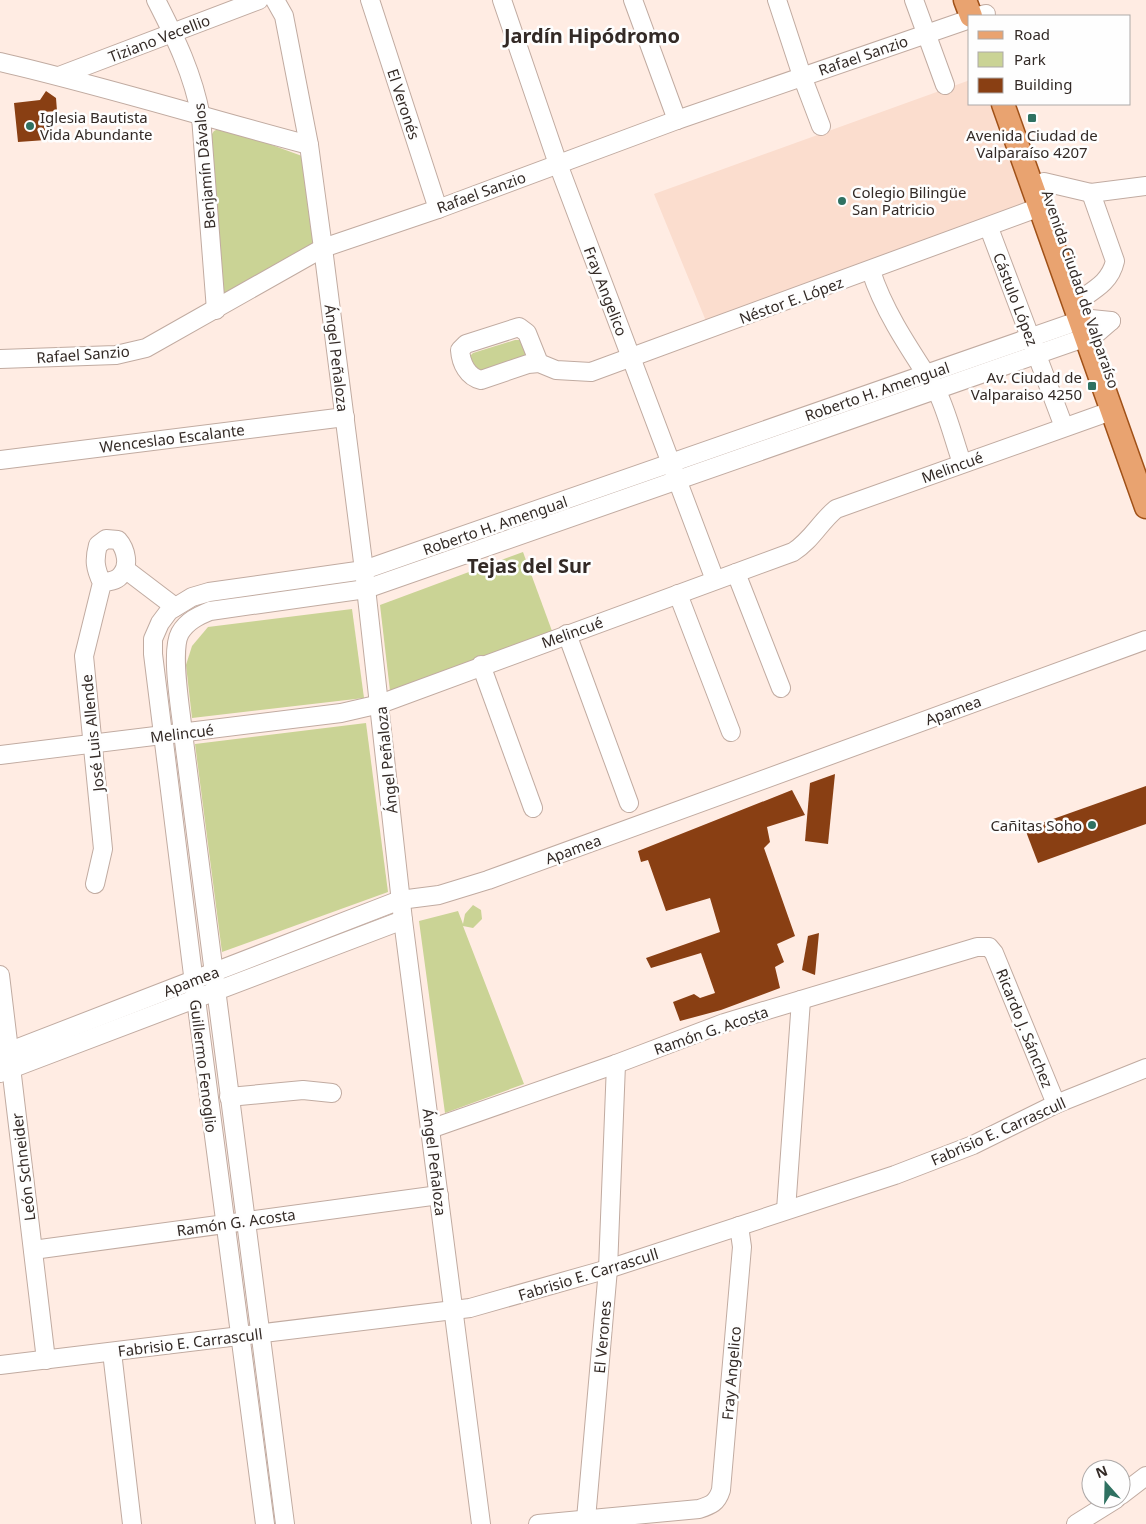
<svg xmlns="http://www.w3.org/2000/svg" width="1146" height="1524" viewBox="0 0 1146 1524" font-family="'Noto Sans',sans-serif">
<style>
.built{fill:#fbddce}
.green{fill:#cad395}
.building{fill:#893f13}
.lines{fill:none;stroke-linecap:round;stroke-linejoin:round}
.minor-casing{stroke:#c1aba1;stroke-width:20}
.major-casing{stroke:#a05118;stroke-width:25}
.minor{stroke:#fff;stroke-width:18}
.major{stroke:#e9a370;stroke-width:22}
.poi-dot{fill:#2f7161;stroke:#fefefe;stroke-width:2}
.labels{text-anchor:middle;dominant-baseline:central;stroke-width:5;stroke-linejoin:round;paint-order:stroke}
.street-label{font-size:15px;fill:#332a26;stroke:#fefefe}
.poi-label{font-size:15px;fill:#332a26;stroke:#fefefe;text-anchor:start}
.district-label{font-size:20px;font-weight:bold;fill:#332a26;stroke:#fefefe}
</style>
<rect width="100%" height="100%" fill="#ffece3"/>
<!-- built -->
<polygon class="built" points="970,80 970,104 992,104 1030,208 708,326 654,194"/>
<!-- green -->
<g class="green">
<polygon points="222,127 302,156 321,244 234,292 224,292 219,284 210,137 214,131"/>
<polygon points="515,340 522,340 528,355 475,374 469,357 473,353"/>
<polygon points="523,552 552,631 390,691 380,605"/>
<polygon points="352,609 364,698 192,718 186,665 192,646 208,627"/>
<polygon points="366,723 388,892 222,952 195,744"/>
<polygon points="473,905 481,910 482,919 473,928 463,926 524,1084 445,1113 419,921 458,911 463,924 465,914"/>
</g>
<!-- building -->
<g class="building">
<polygon points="46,91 56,98 57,111 43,112 46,140 18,142 14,103 40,100"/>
<polygon points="835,774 828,844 805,841 810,783"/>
<polygon points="1146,786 1146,824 1038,863 1025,829"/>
<polygon points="792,790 805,815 767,827 770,842 764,848 795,936 777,944 784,962 775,967 780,988 721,1010 680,1021 673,1002 694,994 700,998 715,993 701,953 651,968 646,958 720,932 710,898 666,911 648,860 641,862 638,851"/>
<polygon points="819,933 815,975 802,970 808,936"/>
</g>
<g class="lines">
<!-- minor casing -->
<g class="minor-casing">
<g id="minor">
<path d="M156,0C176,39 193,74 201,117L216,310"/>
<polyline points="275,0 284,16 309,145 323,248 364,570 403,920 481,1524"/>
<polyline points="370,0 438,209"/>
<polyline points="502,0 558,164 715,580"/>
<polyline points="633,0 677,120"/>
<polyline points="777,0 802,76 821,126"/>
<polyline points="914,0 945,85"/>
<polyline points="978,16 986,14"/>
<path d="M0,62C104,86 206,118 309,145"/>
<polyline points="59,76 259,0"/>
<polyline points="1044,182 1091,193 1146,186"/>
<polyline points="989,228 1064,427"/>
<path d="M871,271C884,312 911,351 935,388C945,404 955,444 962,463"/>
<path d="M1084,297C1099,287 1111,279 1115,261L1091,193"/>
<polyline points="0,359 116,355 146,348 323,248 438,209 677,120 970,19"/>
<path d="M539,363L527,333L519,327L466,344L460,350C461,364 468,377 481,380L528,364L539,363L556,370L591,372L1040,207"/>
<polyline points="0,460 345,417"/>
<polyline points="125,569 175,607"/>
<polyline points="736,573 781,688"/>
<polyline points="678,594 731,732"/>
<polyline points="567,634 629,803"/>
<polyline points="481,665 533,808"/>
<path d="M0,755L341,713L380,704L793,552C811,541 820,522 836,509L1111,411"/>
<path d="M95,884L103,849L84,656L102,583C95,568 94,560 98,545L106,539L118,540C126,549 130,566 121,575C117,581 109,581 102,583"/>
<polyline points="0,975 46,1360"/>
<polyline points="0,1055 400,900 439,895 488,880 1146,640"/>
<polyline points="0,1073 403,920"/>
<polyline points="229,1097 303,1090 332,1093"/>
<polyline points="430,1129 616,1064 724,1023 977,947 989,947 994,953 1056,1104"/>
<polyline points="786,1210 801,1000"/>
<polyline points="33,1250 439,1195"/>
<polyline points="112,1352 132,1524"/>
<polyline points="0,1365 470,1308 608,1269 895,1175 973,1145 1056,1104 1146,1068"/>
<polyline points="1121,1495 1146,1476"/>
<polyline points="586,1519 608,1269 616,1064"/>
<polyline points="265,1524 196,999 153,654 153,639 160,623 169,611 192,597 209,592 364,570 1078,321 1091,319 1111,321"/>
<path d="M285,1524L183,733C181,711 170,651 180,633C187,621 198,616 210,611L366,589L1084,338L1096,334L1111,321"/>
<path d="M538,1524L699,1509C711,1505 717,1503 721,1490L742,1247L739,1226"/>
<polyline points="1076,1524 1116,1499"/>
</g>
</g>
<!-- major casing -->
<g class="major-casing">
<g id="major">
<polyline points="965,0 971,16"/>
<polyline points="1003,104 1146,507"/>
</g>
</g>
<!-- minor -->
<use href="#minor" class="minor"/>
<!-- major -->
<use href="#major" class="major"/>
</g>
<!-- markers -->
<g class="poi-dot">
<rect x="1027" y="113" width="10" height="10" rx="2.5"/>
<circle cx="30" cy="126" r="5"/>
<circle cx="842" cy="201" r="5"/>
<rect x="1087" y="381" width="10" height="10" rx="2.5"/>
<circle cx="1092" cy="825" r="5"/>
</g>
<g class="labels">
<!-- street labels -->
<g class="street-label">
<text transform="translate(159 38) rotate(-21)">Tiziano Vecellio</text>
<text transform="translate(863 55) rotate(-19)">Rafael Sanzio</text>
<text transform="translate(404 104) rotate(72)">El Veronés</text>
<text transform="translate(204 166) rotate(-95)">Benjamín Dávalos</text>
<text transform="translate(481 192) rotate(-20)">Rafael Sanzio</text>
<text transform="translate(1081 289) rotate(71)">Avenida Ciudad de Valparaíso</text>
<text transform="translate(606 291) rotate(69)">Fray Angelico</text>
<text transform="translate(1016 299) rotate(69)">Cástulo López</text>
<text transform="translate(791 300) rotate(-20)">Néstor E. López</text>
<text transform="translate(83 354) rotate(-4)">Rafael Sanzio</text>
<text transform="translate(337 358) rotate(83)">Ángel Peñaloza</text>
<text transform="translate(877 391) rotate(-19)">Roberto H. Amengual</text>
<text transform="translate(172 438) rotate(-7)">Wenceslao Escalante</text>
<text transform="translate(952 467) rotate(-20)">Melincué</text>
<text transform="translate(495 525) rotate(-19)">Roberto H. Amengual</text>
<text transform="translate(572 632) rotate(-20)">Melincué</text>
<text transform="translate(953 710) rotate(-20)">Apamea</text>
<text transform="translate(92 733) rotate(-96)">José Luis Allende</text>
<text transform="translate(182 733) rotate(-7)">Melincué</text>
<text transform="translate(386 760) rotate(-96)">Ángel Peñaloza</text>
<text transform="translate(573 849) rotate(-20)">Apamea</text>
<text transform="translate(191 981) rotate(-21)">Apamea</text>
<text transform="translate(1025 1028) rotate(68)">Ricardo J. Sánchez</text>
<text transform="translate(711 1030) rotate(-19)">Ramón G. Acosta</text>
<text transform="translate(204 1066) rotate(83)">Guillermo Fenoglio</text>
<text transform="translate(998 1131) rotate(-24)">Fabrisio E. Carrascull</text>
<text transform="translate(435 1162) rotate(83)">Ángel Peñaloza</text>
<text transform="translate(23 1167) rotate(-97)">León Schneider</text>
<text transform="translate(236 1222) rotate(-8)">Ramón G. Acosta</text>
<text transform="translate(588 1274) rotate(-17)">Fabrisio E. Carrascull</text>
<text transform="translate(602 1337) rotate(-85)">El Verones</text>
<text transform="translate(190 1342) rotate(-7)">Fabrisio E. Carrascull</text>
<text transform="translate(731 1373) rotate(-85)">Fray Angelico</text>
</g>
<!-- poi labels -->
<g class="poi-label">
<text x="40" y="117">Iglesia Bautista<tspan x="40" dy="17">Vida Abundante</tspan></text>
<text x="1032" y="135" text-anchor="middle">Avenida Ciudad de<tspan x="1032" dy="17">Valparaíso 4207</tspan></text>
<text x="852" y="192">Colegio Bilingüe<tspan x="852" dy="17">San Patricio</tspan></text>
<text x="1082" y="377" text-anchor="end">Av. Ciudad de<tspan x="1082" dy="17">Valparaiso 4250</tspan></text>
<text x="1082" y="825" text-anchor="end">Cañitas Soho</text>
</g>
<!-- district labels -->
<g class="district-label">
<text x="592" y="35">Jardín Hipódromo</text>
<text x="529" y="565">Tejas del Sur</text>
</g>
</g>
<!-- legend -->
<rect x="968" y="15" width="162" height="90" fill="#fefefe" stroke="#ada9a8"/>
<rect x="978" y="31" width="25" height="8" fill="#e9a370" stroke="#ada9a8"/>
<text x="1014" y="40" font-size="15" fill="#332a26">Road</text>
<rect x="978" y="52" width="25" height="15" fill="#cad395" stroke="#ada9a8"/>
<text x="1014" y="65" font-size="15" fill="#332a26">Park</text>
<rect x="978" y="78" width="25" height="15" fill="#893f13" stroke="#ada9a8"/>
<text x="1014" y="90" font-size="15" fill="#332a26">Building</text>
<!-- north arrow -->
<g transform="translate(1106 1484) rotate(340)"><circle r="24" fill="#fefefe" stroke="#ada9a8"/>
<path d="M0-4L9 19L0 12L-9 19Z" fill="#2f7161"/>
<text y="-8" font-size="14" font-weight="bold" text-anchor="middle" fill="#332a26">N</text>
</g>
</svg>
